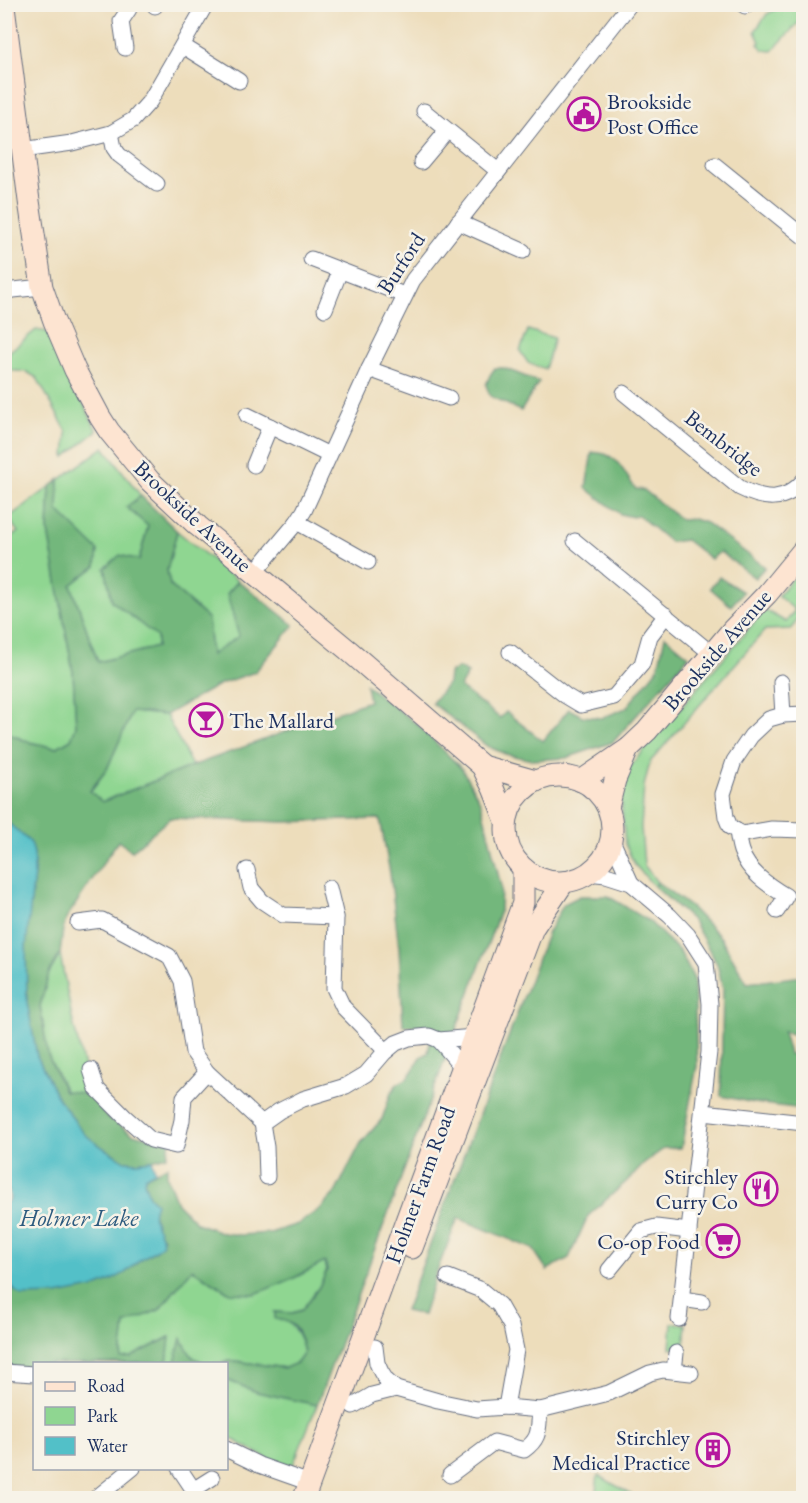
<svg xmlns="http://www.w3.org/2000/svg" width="808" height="1503" viewBox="0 0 808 1503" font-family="'EB Garamond',serif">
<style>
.green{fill:#8fd691;stroke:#558278;stroke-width:1.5}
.forest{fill:#73b77b;stroke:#47736c;stroke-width:1.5}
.water{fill:#52c0c8;stroke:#367893;stroke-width:1.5}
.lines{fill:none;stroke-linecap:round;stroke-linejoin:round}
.stream{stroke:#52c0c8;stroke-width:4}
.street-casing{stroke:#646c7f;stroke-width:17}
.secondary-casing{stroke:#646c7f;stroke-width:23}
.street{stroke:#fff;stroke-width:15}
.secondary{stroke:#fde4d1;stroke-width:21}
.labels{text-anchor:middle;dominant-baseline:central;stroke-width:5;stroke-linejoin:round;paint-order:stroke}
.poi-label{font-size:22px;fill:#1b2f5e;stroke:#f7f3e8;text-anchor:end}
.street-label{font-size:22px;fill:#1b2f5e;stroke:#f7f3e8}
.water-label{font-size:24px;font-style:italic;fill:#2c5a7e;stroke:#f7f3e8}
</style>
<rect width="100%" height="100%" fill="#f7f3e8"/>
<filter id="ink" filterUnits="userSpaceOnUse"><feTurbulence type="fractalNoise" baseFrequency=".0167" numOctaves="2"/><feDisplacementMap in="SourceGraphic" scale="12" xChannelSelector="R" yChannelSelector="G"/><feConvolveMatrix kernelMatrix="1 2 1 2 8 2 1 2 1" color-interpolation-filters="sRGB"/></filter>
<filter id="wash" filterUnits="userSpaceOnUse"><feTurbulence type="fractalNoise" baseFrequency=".008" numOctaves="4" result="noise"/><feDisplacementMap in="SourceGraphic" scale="24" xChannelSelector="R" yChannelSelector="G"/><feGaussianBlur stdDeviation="1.35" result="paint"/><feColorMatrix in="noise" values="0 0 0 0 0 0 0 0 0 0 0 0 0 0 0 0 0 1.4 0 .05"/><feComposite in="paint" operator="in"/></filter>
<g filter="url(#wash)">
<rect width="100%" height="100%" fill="#edddbb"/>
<!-- green -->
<g class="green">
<polygon points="783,5 803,5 803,18 772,51 764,50 758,44 760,42 755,31 767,14"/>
<polygon points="36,330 48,332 97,431 65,457 67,432 37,378 27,372 6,370 9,352"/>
<polygon points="528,330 554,338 545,369 528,363 520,351"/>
<polygon points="104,447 141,496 127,507 148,526 139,560 112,601 158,637 157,647 98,662 71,585 96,566 58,511 59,480"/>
<polygon points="50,487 48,531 73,672 76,726 71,739 56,748 29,742 5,732 5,541 18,532 8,518"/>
<polygon points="177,531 238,581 227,594 239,636 211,656 208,619 170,585 167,570"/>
<polygon points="803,566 803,600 801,612 792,629 765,630 650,762 644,786 641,827 644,865 657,882 655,887 635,865 625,844 621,798 624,776 631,765 765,610 786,622 795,610 778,596"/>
<polygon points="132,712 166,715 192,766 101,802 90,792 107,769"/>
<polygon points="60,954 72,1018 91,1096 65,1091 48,1055 40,1006 49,973"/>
<path d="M325,1262L327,1270L319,1287L302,1310L292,1313L275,1312C292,1325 300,1331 304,1353L297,1363L285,1368L229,1360C217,1365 201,1366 192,1356C187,1352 185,1344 182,1339L175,1363H167L169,1337L131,1357L121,1358L125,1323L159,1310L192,1269L230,1293L294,1278Z"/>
<polygon points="672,1323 686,1324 684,1349 670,1348"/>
<polygon points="226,1380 257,1392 317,1405 293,1465 270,1460 230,1438 229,1407 227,1402"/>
<polygon points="598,1475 637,1498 595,1498"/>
</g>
<!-- forest -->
<g class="forest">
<polygon points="495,368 504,368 539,382 521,411 490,396 486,385 490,375"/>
<path d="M592,452C596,453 603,453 607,455C620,460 627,478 636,489L644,490L681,520L694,519L706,523L765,567L755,578L720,552L711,559L686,540L670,542L638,515L633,517L620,514L586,488Z"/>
<path d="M59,480L58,511L98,550L96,566L71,585L98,662L157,647V637L112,601L105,568L120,555L139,560L148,526L126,507L141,496L177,531L167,570L170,585L208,619L211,655L239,636L227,594L238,581L294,625L255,672L220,684L166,715L132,712L107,769L90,791L102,802L192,766L369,701L366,685L418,725L462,769L481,803L501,886L500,911L317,1405L257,1392L227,1380L226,1364L221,1363L228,1360L285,1368L297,1363L304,1353C302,1343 299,1328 289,1323C285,1320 279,1320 275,1319V1312L292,1313L302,1310L319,1287L327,1270L325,1262L294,1278L255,1294L230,1293L192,1269L159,1310L125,1324L121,1358L131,1357L170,1337L167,1363L34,1364V1368L5,1366L4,1258L10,1285L125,1273L138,1261L157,1249L163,1238L158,1232L144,1181L146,1176L167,1166V1177L177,1203L197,1223L223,1233L240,1235L270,1233L298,1224L321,1208L335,1193L361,1143L382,1119L391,1093L397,1084L408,1078L421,1057L428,1053L432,1027L403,1026L399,948L390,873L380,819L283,822L170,818L132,851L118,841L67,917L63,929L60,954L49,973L40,1006L48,1055L64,1091L76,1092L91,1096L107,1117L133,1134L170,1142L167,1156L152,1160L137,1162L125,1161L105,1149L84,1134L56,1095L37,1056L27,1003L26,942L34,874V853L30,843L5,820L4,732L29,742L56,748L71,739L76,726L73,672L48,531L50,487Z"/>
<polygon points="719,577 743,592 731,606 710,588"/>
<polygon points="665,636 689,656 613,742 566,758 532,760 505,754 487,746 432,703 448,683 449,673 459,668 468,673 460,687 500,718 506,712 543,741 569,709 582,716 602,718 626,708 658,668"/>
<polygon points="657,882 692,908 721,938 747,983 803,976 803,1036 783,1032 789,1054 803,1055 803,1109 754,1103 721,1096 723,989 717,964 693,921 655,887"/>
<polygon points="580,896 608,896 649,921 680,952 694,979 697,1066 681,1148 665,1148 644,1163 626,1182 588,1216 569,1258 547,1270 533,1249 458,1218 437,1271 423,1315 405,1311 548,932 564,904"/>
<polygon points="181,1338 192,1357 205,1363 175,1363"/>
</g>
<!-- water -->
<path class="water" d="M5,820L31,843L34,853V874L26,946L27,1002L37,1056L56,1095L84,1134L105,1149L125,1161L137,1162L152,1160L155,1171L146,1176L144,1181L149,1196L156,1203C148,1221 161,1228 163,1244L157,1249L138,1261L125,1273L110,1281L93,1288L57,1295L22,1296L15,1291L10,1285L5,1258V1204L10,1199L9,1191L4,1187Z"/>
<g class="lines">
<!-- stream -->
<polyline class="stream" points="795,1032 804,1033"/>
</g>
</g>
<g filter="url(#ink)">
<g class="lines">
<!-- street casing -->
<g class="street-casing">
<g id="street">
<polyline points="155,4 155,6"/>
<polyline points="745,4 745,6"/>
<polyline points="183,46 239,81"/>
<polyline points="125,48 121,21 129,9 129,4"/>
<polyline points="424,111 498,171"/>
<polyline points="111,133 114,148 119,155 157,184"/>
<polyline points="22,150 72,143 111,133 133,120 150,101 206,4"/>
<polyline points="421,162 447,131"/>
<polyline points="715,165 804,237"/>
<polyline points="458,222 523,251"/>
<polyline points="311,259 404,295"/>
<polyline points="4,291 42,287"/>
<polyline points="325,309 340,271"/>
<polyline points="369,369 449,398"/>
<path d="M624,393L740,488C764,500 785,503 804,480"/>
<polyline points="247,415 329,455"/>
<polyline points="254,465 270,426"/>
<polyline points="297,522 368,562"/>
<polyline points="575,541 712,654"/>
<polyline points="254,573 297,522 304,511 369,369 413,280 630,4"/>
<polyline points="510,652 566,696 581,705 614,697 642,664 650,636 666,615"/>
<polyline points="781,682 783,715"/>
<polyline points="804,714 783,715 769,719 751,736 734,761 723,794 726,817 730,827 737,831 743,834 772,829 804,830"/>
<path d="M737,831C738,838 739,845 741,851C748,872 768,885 786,896L777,911"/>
<polyline points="611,838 631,883"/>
<polyline points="247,870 251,888 262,901 283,915 336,917 334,988 343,1007 386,1051"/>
<polyline points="588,873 606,875 631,883 670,916 688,935 706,963 710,1004 709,1052 679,1319"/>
<polyline points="329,888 336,917"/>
<polyline points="78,923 102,920 169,956 182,981 193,1052 207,1072 262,1123 279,1111 303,1099 346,1086 366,1074 384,1053 396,1043 409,1038 429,1036 439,1040 474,1037"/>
<polyline points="439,1040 463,1068"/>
<polyline points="91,1070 97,1089 124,1116 151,1140 176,1146 182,1120 184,1097 207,1072"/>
<polyline points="703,1112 804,1123"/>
<polyline points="262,1123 266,1147 267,1177"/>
<polyline points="609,1270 641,1231 656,1227 689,1231"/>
<polyline points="448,1277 481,1290 499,1305 511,1326 516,1350 506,1407"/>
<polyline points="682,1299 702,1302"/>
<polyline points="375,1347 377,1363 381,1372 386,1380 396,1389 438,1401 477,1409 506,1407 540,1410 609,1393 650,1373 663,1370 691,1373"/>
<polyline points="674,1371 676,1353"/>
<polyline points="4,1372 34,1374"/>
<polyline points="353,1406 372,1395 396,1389"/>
<polyline points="226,1449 259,1465 310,1483"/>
<polyline points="179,1468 199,1498"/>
<path d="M450,1475L494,1442L524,1450C541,1438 538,1429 540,1410"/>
<polyline points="193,1490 212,1478"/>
<polyline points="96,1498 133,1468"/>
</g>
</g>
<!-- secondary casing -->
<g class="secondary-casing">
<g id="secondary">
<polyline points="4,7 29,201 42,287 54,321 75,370 100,417 109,431 150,481 198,526 348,650 482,766 493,788 506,821"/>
<polyline points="482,766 536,781"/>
<circle cx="559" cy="829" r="53"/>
<polyline points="581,781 628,749 647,731 733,629 767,594 804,549"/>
<polyline points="608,808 615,780 628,749"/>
<polyline points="412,1248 533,928 564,882"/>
<polyline points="304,1498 523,903 523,868"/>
</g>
</g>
<!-- street -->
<use href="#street" class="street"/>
<!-- secondary -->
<use href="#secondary" class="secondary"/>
</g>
</g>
<!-- icons -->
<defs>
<g id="civic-ring" transform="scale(1.725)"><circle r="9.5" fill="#f7f3e8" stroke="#b5179e" stroke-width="1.5"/><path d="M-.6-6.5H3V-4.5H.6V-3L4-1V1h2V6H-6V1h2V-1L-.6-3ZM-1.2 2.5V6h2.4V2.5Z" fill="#b5179e"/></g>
<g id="bar-ring" transform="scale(1.725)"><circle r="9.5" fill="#f7f3e8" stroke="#b5179e" stroke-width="1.5"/><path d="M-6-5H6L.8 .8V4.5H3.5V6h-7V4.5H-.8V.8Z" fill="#b5179e"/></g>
<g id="restaurant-ring" transform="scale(1.725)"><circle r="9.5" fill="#f7f3e8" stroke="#b5179e" stroke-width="1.5"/><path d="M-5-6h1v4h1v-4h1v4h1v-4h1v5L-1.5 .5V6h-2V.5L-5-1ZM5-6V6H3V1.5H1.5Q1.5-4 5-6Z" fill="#b5179e"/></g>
<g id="supermarket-ring" transform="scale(1.725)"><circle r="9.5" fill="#f7f3e8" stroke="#b5179e" stroke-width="1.5"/><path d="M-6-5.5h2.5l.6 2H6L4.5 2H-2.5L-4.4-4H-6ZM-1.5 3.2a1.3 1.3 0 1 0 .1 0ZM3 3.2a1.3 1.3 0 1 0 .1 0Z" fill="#b5179e"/></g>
<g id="building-ring" transform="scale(1.725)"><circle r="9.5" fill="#f7f3e8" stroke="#b5179e" stroke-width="1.5"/><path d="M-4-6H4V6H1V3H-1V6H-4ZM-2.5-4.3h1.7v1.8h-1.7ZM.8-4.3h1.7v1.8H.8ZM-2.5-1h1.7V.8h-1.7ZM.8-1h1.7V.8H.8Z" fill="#b5179e"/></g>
</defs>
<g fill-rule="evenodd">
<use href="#civic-ring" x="584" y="114"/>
<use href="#bar-ring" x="206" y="720"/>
<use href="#restaurant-ring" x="761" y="1189"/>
<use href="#supermarket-ring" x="723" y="1241"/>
<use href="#building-ring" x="713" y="1450"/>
</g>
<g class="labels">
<!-- poi labels -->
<g class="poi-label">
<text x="607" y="101" text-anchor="start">Brookside<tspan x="607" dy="25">Post Office</tspan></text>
<text x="229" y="720" text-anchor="start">The Mallard</text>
<text x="738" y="1176">Stirchley<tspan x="738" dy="25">Curry Co</tspan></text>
<text x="700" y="1241">Co-op Food</text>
<text x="690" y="1437">Stirchley<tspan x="690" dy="25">Medical Practice</tspan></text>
</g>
<!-- street labels -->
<g class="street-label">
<text transform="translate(401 263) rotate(-57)">Burford</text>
<text transform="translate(724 443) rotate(38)">Bembridge</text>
<text transform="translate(193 516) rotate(43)">Brookside Avenue</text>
<text transform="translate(717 650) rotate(-49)">Brookside Avenue</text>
<text transform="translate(420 1185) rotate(-70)">Holmer Farm Road</text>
</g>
<!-- water labels -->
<g class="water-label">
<text x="79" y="1217">Holmer Lake</text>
</g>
</g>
<!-- margin -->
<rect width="808" height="1503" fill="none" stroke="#f7f3e8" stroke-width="24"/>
<!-- legend -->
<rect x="33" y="1362" width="195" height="108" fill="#f7f3e8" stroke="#9fa5b1" stroke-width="1.5"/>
<rect x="45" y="1382" width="30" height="9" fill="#fde4d1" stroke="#9fa5b1" stroke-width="1.5"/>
<text x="87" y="1392" font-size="18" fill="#1b2f5e">Road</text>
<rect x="45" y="1407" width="30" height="18" fill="#8fd691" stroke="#9fa5b1" stroke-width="1.5"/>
<text x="87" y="1422" font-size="18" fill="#1b2f5e">Park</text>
<rect x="45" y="1437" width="30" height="18" fill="#52c0c8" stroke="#9fa5b1" stroke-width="1.5"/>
<text x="87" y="1452" font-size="18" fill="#1b2f5e">Water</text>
</svg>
